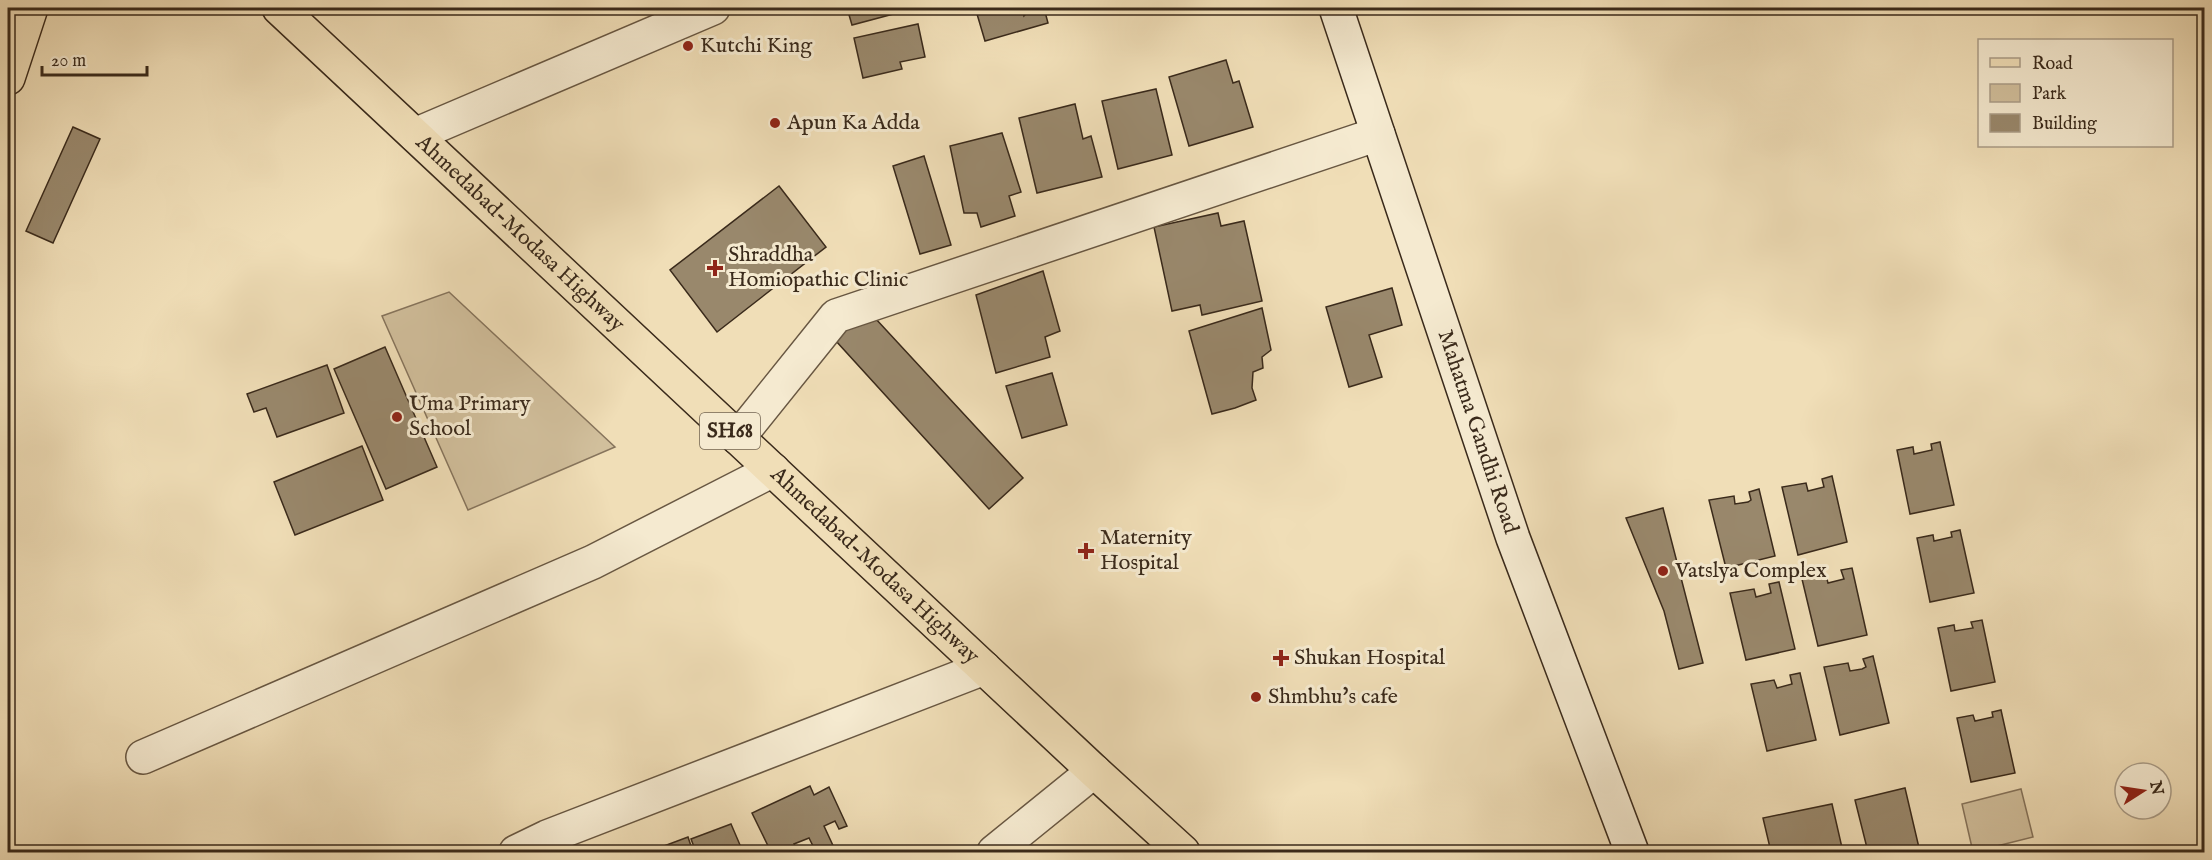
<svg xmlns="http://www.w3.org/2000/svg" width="2212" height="860" viewBox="0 0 2212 860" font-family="'IM FELL English',serif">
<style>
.green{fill:#d1bf9c;stroke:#86745c;stroke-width:1.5}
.building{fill:#99886c;stroke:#3a2a1b;stroke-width:1.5}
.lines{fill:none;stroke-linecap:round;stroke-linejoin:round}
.street-casing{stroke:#685742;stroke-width:36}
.secondary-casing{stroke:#3a2a1b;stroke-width:36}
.primary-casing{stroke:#3a2a1b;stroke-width:36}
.street{stroke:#f5ead0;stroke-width:33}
.secondary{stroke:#f5ead0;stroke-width:33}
.primary{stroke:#f0deb7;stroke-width:33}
.poi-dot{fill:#8f2418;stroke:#f5ead0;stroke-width:2}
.labels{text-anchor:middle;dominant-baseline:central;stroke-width:6;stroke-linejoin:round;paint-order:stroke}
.shield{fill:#f5ead0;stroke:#726451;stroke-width:1.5}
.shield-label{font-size:21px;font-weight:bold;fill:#3a2a1b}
.poi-label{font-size:22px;fill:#3a2a1b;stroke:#f5ead0;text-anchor:start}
.street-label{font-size:22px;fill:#3a2a1b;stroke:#f5ead0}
</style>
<rect width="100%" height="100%" fill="#f0deb7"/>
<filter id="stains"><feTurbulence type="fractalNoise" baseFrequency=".00333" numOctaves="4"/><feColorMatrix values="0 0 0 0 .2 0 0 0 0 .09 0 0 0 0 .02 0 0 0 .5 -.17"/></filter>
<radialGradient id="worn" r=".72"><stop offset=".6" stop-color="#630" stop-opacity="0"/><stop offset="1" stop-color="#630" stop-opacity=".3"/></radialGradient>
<!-- green -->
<g class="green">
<polygon points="449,292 615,447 468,510 382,316"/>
<polygon points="2021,789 2033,837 1973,852 1962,804"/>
</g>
<!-- building -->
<g class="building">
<polygon points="847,8 916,8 852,25"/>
<polygon points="1003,8 1023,8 1024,16 1032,8 1044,8 1048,23 985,41 977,14"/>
<polygon points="918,24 925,57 900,62 902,69 863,78 854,38"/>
<polygon points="1226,60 1233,83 1239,81 1253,127 1189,146 1169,77"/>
<polygon points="1156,89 1172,155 1118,169 1102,101"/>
<polygon points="1075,104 1083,139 1091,136 1102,177 1037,193 1019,118"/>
<polygon points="73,127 100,139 53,243 26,231"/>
<polygon points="1002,133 1021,192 1009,196 1015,216 981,227 977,213 964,213 950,146"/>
<polygon points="924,156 951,245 920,254 893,166"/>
<polygon points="779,186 826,247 717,332 670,270"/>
<polygon points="1218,213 1221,226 1244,221 1262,301 1202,315 1200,305 1172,311 1154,227"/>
<polygon points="1043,271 1060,331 1045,337 1050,357 996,373 976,295"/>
<polygon points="1392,288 1402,325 1369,335 1382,377 1349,387 1326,307"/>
<polygon points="1262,308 1271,350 1262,357 1263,368 1253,372 1252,388 1256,400 1235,408 1212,414 1189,331"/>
<polygon points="875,318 1023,478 989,509 836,341 839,331 852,328"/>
<polygon points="385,347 437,467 386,489 334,369"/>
<polygon points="327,365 344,413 277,437 266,408 254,412 247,394"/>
<polygon points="1052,373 1067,425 1022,438 1006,386"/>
<polygon points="1940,442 1954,505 1910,514 1897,450 1913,447 1914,454 1932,450 1931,444"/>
<polygon points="362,446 383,500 295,535 274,482"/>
<polygon points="1832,476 1847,542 1798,555 1782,487 1806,483 1808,491 1824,487 1822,479"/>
<polygon points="1759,489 1775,556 1726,568 1709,500 1734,496 1735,504 1748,502 1751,500 1749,492"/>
<polygon points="1663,508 1703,663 1679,669 1664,611 1626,518"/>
<polygon points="1960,530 1974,593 1930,602 1917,538 1933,535 1934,541 1952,537 1951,532"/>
<polygon points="1852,568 1867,635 1818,646 1802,579 1826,575 1828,583 1844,579 1841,570"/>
<polygon points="1779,582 1795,649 1746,660 1730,593 1754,589 1756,597 1771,593 1769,584"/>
<polygon points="1982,620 1995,682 1951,691 1938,628 1954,625 1955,631 1973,628 1971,622"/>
<polygon points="1873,656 1889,723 1840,735 1824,667 1848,663 1850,671 1862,669 1866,667 1863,659"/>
<polygon points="1800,673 1816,740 1767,751 1751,684 1774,680 1777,688 1792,684 1790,675"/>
<polygon points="2001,710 2015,773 1971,782 1957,718 1973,715 1975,721 1993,717 1992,712"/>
<polygon points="810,786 814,795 829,787 847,826 839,829 835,821 824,826 836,852 816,852 809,838 794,844 798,851 795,852 771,852 752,813"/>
<polygon points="1905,788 1920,852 1868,852 1855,800"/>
<polygon points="1832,804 1843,852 1771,852 1763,818"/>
<polygon points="731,824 743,852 696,852 691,839"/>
<polygon points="688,837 693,852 666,852 664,846"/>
</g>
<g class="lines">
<!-- street casing -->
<g class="street-casing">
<g id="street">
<polyline points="415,135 713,8"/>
<polyline points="738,438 836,316 1378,134"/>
<polyline points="143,757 593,562 773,470"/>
<polyline points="516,852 547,837 984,668"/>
<polyline points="994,852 1094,771"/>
</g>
</g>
<!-- secondary casing -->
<g class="secondary-casing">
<g id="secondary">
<path id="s1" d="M1336,8L1513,538L1632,852"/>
</g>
</g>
<!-- primary casing -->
<g class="primary-casing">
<g id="primary">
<path id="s2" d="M279,8L1094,771L1183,852"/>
<polyline points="8,78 31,8"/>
</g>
</g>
<!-- street -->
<use href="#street" class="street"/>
<!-- secondary -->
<use href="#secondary" class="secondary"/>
<!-- primary -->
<use href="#primary" class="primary"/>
</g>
<!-- markers -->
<g class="poi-dot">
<circle cx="688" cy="46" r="6"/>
<circle cx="775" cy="123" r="6"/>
<path d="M712 259h6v6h6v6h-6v6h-6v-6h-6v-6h6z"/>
<circle cx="397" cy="417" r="6"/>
<path d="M1083 542h6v6h6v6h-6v6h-6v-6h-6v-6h6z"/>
<circle cx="1663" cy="571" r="6"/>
<path d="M1278 649h6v6h6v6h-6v6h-6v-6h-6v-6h6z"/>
<circle cx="1256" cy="697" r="6"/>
</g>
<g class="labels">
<!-- shield labels -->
<rect class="shield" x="700" y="413" width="60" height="36" rx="4.5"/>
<g class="shield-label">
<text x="730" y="431">SH68</text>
</g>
<!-- poi labels -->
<g class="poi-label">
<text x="700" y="46">Kutchi King</text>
<text x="787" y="123">Apun Ka Adda</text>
<text x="728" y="255">Shraddha<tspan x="728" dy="25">Homiopathic Clinic</tspan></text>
<text x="409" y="404">Uma Primary<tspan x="409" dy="25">School</tspan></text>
<text x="1100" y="538">Maternity<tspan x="1100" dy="25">Hospital</tspan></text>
<text x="1675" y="571">Vatslya Complex</text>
<text x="1294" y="658">Shukan Hospital</text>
<text x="1268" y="697">Shmbhu's cafe</text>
</g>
<!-- street labels -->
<g class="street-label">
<text stroke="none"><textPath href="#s2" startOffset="330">Ahmedabad-Modasa Highway</textPath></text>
<text stroke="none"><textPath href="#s1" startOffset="447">Mahatma Gandhi Road</textPath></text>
<text stroke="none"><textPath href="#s2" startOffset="816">Ahmedabad-Modasa Highway</textPath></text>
</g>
</g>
<!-- margin -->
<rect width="2212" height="860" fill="none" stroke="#f0deb7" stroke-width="30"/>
<rect x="9" y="9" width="2194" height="842" fill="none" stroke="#3a2a1b" stroke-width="3"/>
<rect x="15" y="15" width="2182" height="830" fill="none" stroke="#3a2a1b" stroke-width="1.5"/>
<!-- legend -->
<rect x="1978" y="39" width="195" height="108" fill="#f5ead0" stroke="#aa9d88" stroke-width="1.5"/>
<rect x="1990" y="58" width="30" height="9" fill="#f0deb7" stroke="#aa9d88" stroke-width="1.5"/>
<text x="2032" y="69" font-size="18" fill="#3a2a1b">Road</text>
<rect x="1990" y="84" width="30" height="18" fill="#d1bf9c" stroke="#aa9d88" stroke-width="1.5"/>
<text x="2032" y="99" font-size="18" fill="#3a2a1b">Park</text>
<rect x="1990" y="114" width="30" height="18" fill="#99886c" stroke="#aa9d88" stroke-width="1.5"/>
<text x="2032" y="129" font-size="18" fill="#3a2a1b">Building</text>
<!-- north arrow -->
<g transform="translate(2143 791) rotate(78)"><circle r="28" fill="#f5ead0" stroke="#aa9d88" stroke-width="1.5"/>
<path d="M0-4.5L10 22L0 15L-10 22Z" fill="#8f2418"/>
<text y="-9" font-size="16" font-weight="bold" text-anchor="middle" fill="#3a2a1b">N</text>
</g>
<!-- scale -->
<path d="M42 66v9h105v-9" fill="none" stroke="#3a2a1b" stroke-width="3"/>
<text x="51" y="66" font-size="18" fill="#3a2a1b" stroke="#f5ead0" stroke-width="4.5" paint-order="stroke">20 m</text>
<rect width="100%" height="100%" filter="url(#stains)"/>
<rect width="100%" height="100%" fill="url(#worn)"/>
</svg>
